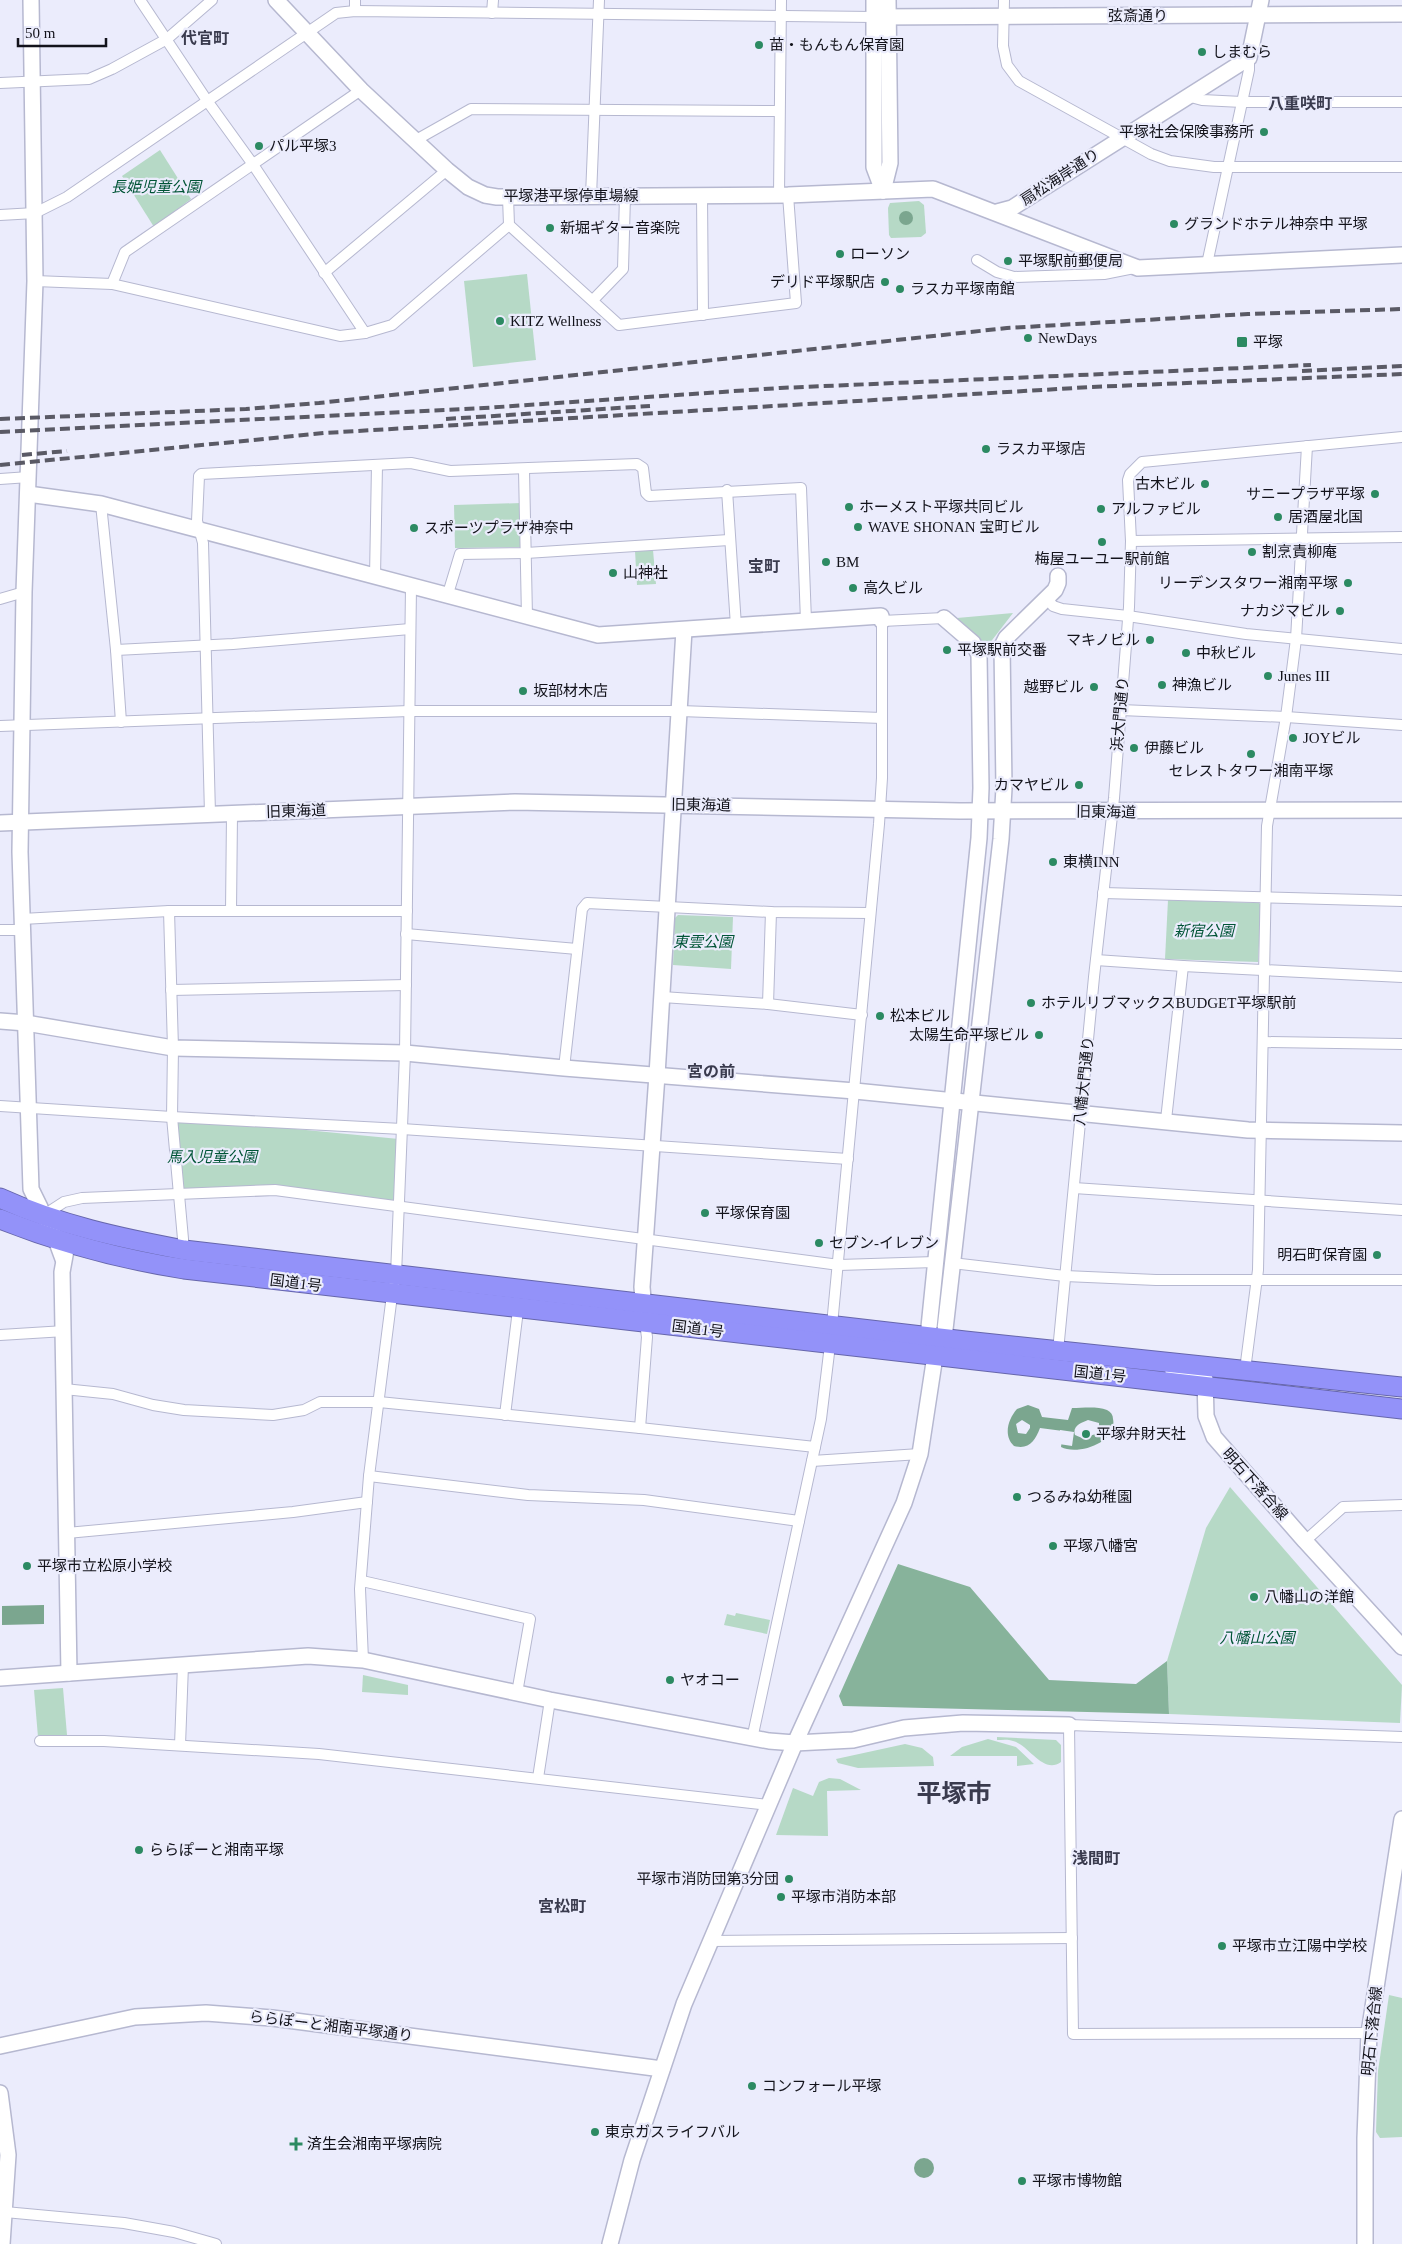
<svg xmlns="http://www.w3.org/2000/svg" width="1402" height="2244" viewBox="0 0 1402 2244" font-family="'Times New Roman','Noto Sans JP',serif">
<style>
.green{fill:#b6d9c6}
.forest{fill:#87b39b}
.water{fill:#7ba68f;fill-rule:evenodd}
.pier{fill:#ebecfc}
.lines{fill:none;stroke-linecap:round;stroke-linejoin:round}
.street-casing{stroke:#b6b8d0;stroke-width:12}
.secondary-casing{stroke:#b6b8d0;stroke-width:18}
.highway-casing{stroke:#6666ab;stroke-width:21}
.street{stroke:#fff;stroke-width:10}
.secondary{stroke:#fff;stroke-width:15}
.highway{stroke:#9392f9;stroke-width:19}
.rail{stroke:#5a5a65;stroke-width:4;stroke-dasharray:10 5;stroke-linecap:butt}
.poi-dot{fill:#2c8a62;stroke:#ebecfc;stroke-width:2}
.labels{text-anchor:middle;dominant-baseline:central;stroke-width:4.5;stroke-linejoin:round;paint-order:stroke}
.street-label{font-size:15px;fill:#13131b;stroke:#ebecfc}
.poi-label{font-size:15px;fill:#13131b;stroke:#ebecfc;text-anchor:start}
.park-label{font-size:15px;font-style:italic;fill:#005436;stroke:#ebecfc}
.neighbourhood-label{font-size:16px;font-weight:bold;fill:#3a3b4e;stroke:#ebecfc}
.town-label{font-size:25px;font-weight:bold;fill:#3a3b4e;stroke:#ebecfc}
</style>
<rect width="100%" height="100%" fill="#ebecfc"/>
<!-- green -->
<g class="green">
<polygon points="160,150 191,199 154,227 122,176"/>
<polygon points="919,201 924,205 926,233 921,237 891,238 889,235 888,208 890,203"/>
<polygon points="527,274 536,360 473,367 464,281"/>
<polygon points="521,503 522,547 455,548 454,505"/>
<polygon points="653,550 656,584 637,585 635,551"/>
<polygon points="1013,613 986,648 980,639 957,618"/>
<polygon points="1168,900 1259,903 1261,906 1258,962 1165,959"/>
<polygon points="678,915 733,917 731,969 673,965 675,918"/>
<polygon points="172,1117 399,1139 394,1203 275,1190 179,1195"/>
<polygon points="1230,1487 1402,1685 1400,1723 1169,1714 1167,1661 1206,1528"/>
<polygon points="736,1613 770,1620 767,1634 724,1625 727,1614 735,1616"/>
<polygon points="363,1675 408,1685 408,1695 362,1692"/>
<polygon points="63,1688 67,1735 38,1737 34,1690"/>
<path d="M997,1737L1056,1740L1061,1745V1762C1043,1775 1029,1745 1013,1741C1008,1739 1002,1740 997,1740Z"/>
<polygon points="988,1739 1016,1747 1034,1764 1017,1766 1017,1756 950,1756 962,1747"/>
<polygon points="905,1744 922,1748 933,1757 934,1766 858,1768 838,1763 836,1759"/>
<polygon points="829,1778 840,1779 861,1790 827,1791 828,1836 776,1835 793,1788 813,1796 819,1782"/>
<polygon points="1389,1995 1402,1998 1402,2137 1380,2138 1376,2132 1378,2071"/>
</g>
<!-- forest -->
<polygon class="forest" points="898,1564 970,1587 1049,1680 1136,1684 1167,1661 1169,1714 843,1706 839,1696"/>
<!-- water -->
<g class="water">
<circle cx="906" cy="218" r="7"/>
<path d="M1028,1405L1039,1409L1042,1417L1068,1420L1072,1408C1083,1408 1097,1406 1107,1410C1111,1412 1113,1415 1113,1419C1118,1442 1078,1456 1061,1447L1063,1431L1040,1428C1035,1441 1029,1450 1014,1446C1003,1436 1008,1419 1017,1409ZM1022,1420L1030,1425V1428L1026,1434L1018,1433L1016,1424ZM1088,1420L1099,1423V1429L1096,1434L1082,1438L1075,1435C1072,1426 1081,1423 1088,1420Z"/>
<polygon points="44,1605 44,1624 2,1625 2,1606"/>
<circle cx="924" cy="2168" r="10"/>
</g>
<!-- pier -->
<polygon class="pier" points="1060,1430 1074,1432 1072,1446 1059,1444"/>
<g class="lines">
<!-- street casing -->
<g class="street-casing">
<g id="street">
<polyline points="140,0 208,102 252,163 365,333"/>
<polyline points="1004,0 1003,46 1007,65 1019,81 1151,154 1170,161 1214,167 1402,167"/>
<polyline points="355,11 355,0"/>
<polyline points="492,13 493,0"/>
<polyline points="0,83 89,79 112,69 167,39 212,0"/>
<polyline points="1187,96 1202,100 1242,102 1402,102"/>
<polyline points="416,140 471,109 779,111"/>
<polyline points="702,195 703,315"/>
<polyline points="779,195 781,0"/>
<polyline points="591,196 599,0"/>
<polyline points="508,197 509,225 619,325 796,303 788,195"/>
<polyline points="0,215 35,213 67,197 336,13 355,11 874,17"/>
<polyline points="977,260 997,272 1014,277 1104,274 1134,268"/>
<polyline points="1207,264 1249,70 1249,58"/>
<polyline points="324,273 447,170"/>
<polyline points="35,281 112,284 340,336 365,333 392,325 509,225"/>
<polyline points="112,284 125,252 361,90"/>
<polyline points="593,300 623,269 625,196"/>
<polyline points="524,470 527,617"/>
<polyline points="0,479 29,477"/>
<polyline points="727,490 736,626"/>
<polyline points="101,504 116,650 121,722"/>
<polyline points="1131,541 1402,537"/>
<polyline points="375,577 377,465"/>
<polyline points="447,597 460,554 526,553 729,540"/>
<polyline points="1047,598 1053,606 1062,609 1128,616 1246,634 1402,649"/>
<polyline points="0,599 24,592"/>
<polyline points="116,650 233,644 410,629"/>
<polyline points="1121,710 1286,717 1402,725"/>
<polyline points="0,726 409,711 680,711 882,718"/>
<polyline points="210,814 203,543 197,521 199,476 201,474 411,463 450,471 637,464 643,468 646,493 649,496 801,488 806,621"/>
<polyline points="1103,893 1402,901"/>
<polyline points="169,911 173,1048 172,1117 184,1250"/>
<polyline points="231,911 232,814"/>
<polyline points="22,919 169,911 407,911"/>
<polyline points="0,930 22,930"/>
<polyline points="406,934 577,949"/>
<polyline points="1096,960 1183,966 1402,977"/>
<polyline points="171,990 406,985"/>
<polyline points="662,997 768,1004 862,1015"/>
<polyline points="768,1004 771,912"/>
<polyline points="1263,1042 1402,1044"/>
<polyline points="564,1068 582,909 587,903 771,912 870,913"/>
<polyline points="0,1106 172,1117 402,1129 848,1159"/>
<polyline points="1166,1120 1183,966"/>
<polyline points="1074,1188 1402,1210"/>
<polyline points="44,1215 64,1202 82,1198 275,1190 839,1265 935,1262"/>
<polyline points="952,1263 1065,1276 1156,1280 1402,1280"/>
<polyline points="832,1325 879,824 882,778 882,621 944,618"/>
<polyline points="0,1335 65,1331"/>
<polyline points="1058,1351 1094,977 1114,798 1129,607 1131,541 1128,480 1130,474 1142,462 1402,437"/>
<polyline points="1245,1370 1258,1270 1267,826 1286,717 1296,639 1307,446"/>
<polyline points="64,1389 113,1394 153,1405 184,1410 273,1415 304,1410 320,1402 379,1402 640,1428 815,1447"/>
<polyline points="505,1415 518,1310"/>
<polyline points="640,1428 647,1337 645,1323"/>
<polyline points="812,1461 920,1454"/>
<polyline points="369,1476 528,1495 644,1500 799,1521"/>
<polyline points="67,1533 293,1512 367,1502"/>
<polyline points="1305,1541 1343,1507 1402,1505"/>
<polyline points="362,1581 530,1619 517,1693"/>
<polyline points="363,1660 360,1589 369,1476 392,1295 396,1275 405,1053 411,587"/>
<polyline points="752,1739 821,1419 830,1345"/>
<polyline points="40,1741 104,1741 319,1754 769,1805"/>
<polyline points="180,1745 183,1665"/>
<polyline points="538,1778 550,1700"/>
<polyline points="711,1941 1072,1938"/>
<polyline points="1369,2033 1073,2034 1069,1725 1402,1737"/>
<polyline points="5,2212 124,2223 174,2232 216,2244"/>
</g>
</g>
<!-- secondary casing -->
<g class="secondary-casing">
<g id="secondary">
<polyline points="31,0 35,281 24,592 20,852 31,1189 56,1240 63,1259"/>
<polyline points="276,0 361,90 447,170 468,187 485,195 497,197 788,195 933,189 1138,268 1402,255"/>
<polyline points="874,0 874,167 883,191"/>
<polyline points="874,17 1402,14"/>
<polyline points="883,191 890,163 888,0"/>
<polyline points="997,212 1012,208 1249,58 1261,0"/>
<polyline points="28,494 101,504 598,635 881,616 882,621"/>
<polyline points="0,823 515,802 960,811 1402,810"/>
<polyline points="0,1021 26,1023 173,1048 405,1053 564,1068 855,1091 1248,1130 1402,1133"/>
<polyline points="66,1250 62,1272 69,1673"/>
<polyline points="645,1323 642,1287 657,1075 684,630"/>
<polyline points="931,1345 928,1337 979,838 981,788 979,655 973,643 944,618"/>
<polyline points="1173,1372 1200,1376 1205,1379 1206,1416 1214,1437 1305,1541 1402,1647"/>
<polyline points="0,1678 308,1656 363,1660 550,1700 769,1741 795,1743 853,1740 904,1728 963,1723 1069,1725"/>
<polyline points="0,2046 135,2017 206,2013 272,2018 662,2069"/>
<polyline points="0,2093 8,2155 2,2244"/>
<polyline points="610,2244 632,2160 684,2004 795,1743 904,1503 920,1454 935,1356 944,1338 1001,839 1004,788 1002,646 1006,638 1055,590 1058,583 1058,576"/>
<polyline points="1365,2244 1365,2138 1369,2033 1402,1819"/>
</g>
</g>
<!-- highway casing -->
<g class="highway-casing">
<g id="highway">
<path d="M0,1198C59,1225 121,1238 184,1250L965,1341L1402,1387"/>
<path d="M0,1219C60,1243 121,1259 184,1269C590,1319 996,1360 1402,1409"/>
</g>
</g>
<!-- street -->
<use href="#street" class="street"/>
<!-- secondary -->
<use href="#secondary" class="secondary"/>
<!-- highway -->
<use href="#highway" class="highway"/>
<!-- rail -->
<g class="rail">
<polyline points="1302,371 1402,366"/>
<polyline points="0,419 246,409 319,403 1007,328 1248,314 1402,309"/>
<polyline points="446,419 650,406"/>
<polyline points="0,432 484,408 780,388 1311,365"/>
<polyline points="22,455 67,451"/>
<polyline points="0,465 324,433 1091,387 1402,374"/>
</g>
</g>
<!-- markers -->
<g class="poi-dot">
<circle cx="759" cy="45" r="5"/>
<circle cx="1202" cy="52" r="5"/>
<circle cx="1264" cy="132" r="5"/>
<circle cx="259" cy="146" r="5"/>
<circle cx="1174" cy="224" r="5"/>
<circle cx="550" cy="228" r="5"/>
<circle cx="840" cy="254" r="5"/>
<circle cx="1008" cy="261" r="5"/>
<circle cx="885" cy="282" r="5"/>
<circle cx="900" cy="289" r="5"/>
<circle cx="500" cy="321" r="5"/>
<circle cx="1028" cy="338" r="5"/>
<rect x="1236" y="336" width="12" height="12" rx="2.5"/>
<circle cx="986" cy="449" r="5"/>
<circle cx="1205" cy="484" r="5"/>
<circle cx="1375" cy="494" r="5"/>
<circle cx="849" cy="507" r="5"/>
<circle cx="1101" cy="509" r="5"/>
<circle cx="1278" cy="517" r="5"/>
<circle cx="858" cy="527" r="5"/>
<circle cx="414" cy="528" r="5"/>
<circle cx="1102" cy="542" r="5"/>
<circle cx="1252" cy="552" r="5"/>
<circle cx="826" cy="562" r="5"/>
<circle cx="613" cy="573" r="5"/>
<circle cx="1348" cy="583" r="5"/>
<circle cx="853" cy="588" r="5"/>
<circle cx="1340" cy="611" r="5"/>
<circle cx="1150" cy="640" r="5"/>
<circle cx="947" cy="650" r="5"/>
<circle cx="1186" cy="653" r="5"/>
<circle cx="1268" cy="676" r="5"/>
<circle cx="1162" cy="685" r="5"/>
<circle cx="1094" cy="687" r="5"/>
<circle cx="523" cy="691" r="5"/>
<circle cx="1293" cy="738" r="5"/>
<circle cx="1134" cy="748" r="5"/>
<circle cx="1251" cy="754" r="5"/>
<circle cx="1079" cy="785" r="5"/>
<circle cx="1053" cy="862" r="5"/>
<circle cx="1031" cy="1003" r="5"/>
<circle cx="880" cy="1016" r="5"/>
<circle cx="1039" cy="1035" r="5"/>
<circle cx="705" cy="1213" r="5"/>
<circle cx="819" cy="1243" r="5"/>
<circle cx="1377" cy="1255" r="5"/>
<circle cx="1086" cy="1434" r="5"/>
<circle cx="1017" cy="1497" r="5"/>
<circle cx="1053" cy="1546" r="5"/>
<circle cx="27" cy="1566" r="5"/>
<circle cx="1254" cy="1597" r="5"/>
<circle cx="670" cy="1680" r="5"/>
<circle cx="139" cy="1850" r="5"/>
<circle cx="789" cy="1879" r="5"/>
<circle cx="781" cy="1897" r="5"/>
<circle cx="1222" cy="1946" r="5"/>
<circle cx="752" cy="2086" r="5"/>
<circle cx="595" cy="2132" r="5"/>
<path d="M293.5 2136.5h5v5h5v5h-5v5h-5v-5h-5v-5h5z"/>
<circle cx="1022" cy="2181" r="5"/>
</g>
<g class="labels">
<!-- street labels -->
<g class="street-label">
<text x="1138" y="16">弦斎通り</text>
<text transform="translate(1060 177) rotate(-33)">扇松海岸通り</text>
<text x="571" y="196">平塚港平塚停車場線</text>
<text transform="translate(1120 714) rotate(-85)">浜大門通り</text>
<text transform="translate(701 805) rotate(1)">旧東海道</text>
<text transform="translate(296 811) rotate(-2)">旧東海道</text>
<text transform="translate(1106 812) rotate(1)">旧東海道</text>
<text transform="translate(1084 1081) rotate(-84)">八幡大門通り</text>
<text transform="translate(296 1283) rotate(7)">国道1号</text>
<text transform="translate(698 1329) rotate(7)">国道1号</text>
<text transform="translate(1100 1374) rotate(6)">国道1号</text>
<text transform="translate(1255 1484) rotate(48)">明石下落合線</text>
<text transform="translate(331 2026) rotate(7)">ららぽーと湘南平塚通り</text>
<text transform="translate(1372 2031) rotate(-84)">明石下落合線</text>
</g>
<!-- poi labels -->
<g class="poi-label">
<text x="769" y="45">苗・もんもん保育園</text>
<text x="1212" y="52">しまむら</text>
<text x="1254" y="132" text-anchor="end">平塚社会保険事務所</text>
<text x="269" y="146">パル平塚3</text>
<text x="1184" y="224">グランドホテル神奈中 平塚</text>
<text x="560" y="228">新堀ギター音楽院</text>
<text x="850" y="254">ローソン</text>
<text x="1018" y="261">平塚駅前郵便局</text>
<text x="875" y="282" text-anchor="end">デリド平塚駅店</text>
<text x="910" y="289">ラスカ平塚南館</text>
<text x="510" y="321">KITZ Wellness</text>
<text x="1038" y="338">NewDays</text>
<text x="1253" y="342">平塚</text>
<text x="996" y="449">ラスカ平塚店</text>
<text x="1195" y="484" text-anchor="end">古木ビル</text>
<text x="1365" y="494" text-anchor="end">サニープラザ平塚</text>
<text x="859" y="507">ホーメスト平塚共同ビル</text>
<text x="1111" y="509">アルファビル</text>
<text x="1288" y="517">居酒屋北国</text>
<text x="868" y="527">WAVE SHONAN 宝町ビル</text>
<text x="424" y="528">スポーツプラザ神奈中</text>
<text x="1262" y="552">割烹責柳庵</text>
<text x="1102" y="559" text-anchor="middle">梅屋ユーユー駅前館</text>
<text x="836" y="562">BM</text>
<text x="623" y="573">山神社</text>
<text x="1338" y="583" text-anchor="end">リーデンスタワー湘南平塚</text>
<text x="863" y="588">高久ビル</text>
<text x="1330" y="611" text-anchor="end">ナカジマビル</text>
<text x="1140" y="640" text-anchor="end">マキノビル</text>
<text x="957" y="650">平塚駅前交番</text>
<text x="1196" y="653">中秋ビル</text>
<text x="1278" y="676">Junes III</text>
<text x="1172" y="685">神漁ビル</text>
<text x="1084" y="687" text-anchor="end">越野ビル</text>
<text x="533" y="691">坂部材木店</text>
<text x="1303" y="738">JOYビル</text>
<text x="1144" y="748">伊藤ビル</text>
<text x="1251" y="771" text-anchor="middle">セレストタワー湘南平塚</text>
<text x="1069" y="785" text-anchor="end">カマヤビル</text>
<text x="1063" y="862">東横INN</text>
<text x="1041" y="1003">ホテルリブマックスBUDGET平塚駅前</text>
<text x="890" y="1016">松本ビル</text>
<text x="1029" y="1035" text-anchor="end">太陽生命平塚ビル</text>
<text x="715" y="1213">平塚保育園</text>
<text x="829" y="1243">セブン-イレブン</text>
<text x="1367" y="1255" text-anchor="end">明石町保育園</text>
<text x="1096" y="1434">平塚弁財天社</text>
<text x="1027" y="1497">つるみね幼稚園</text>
<text x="1063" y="1546">平塚八幡宮</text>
<text x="37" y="1566">平塚市立松原小学校</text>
<text x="1264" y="1597">八幡山の洋館</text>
<text x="680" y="1680">ヤオコー</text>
<text x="149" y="1850">ららぽーと湘南平塚</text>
<text x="779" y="1879" text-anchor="end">平塚市消防団第3分団</text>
<text x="791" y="1897">平塚市消防本部</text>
<text x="1232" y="1946">平塚市立江陽中学校</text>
<text x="762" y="2086">コンフォール平塚</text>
<text x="605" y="2132">東京ガスライフバル</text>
<text x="307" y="2144">済生会湘南平塚病院</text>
<text x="1032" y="2181">平塚市博物館</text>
</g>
<!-- park labels -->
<g class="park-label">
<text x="156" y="187">長姫児童公園</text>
<text x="1204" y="931">新宿公園</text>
<text x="703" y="942">東雲公園</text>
<text x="212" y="1157">馬入児童公園</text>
<text x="1257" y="1638">八幡山公園</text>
</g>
<!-- neighbourhood labels -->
<g class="neighbourhood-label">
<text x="205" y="38">代官町</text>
<text x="1300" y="103">八重咲町</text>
<text x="764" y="566">宝町</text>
<text x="711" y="1071">宮の前</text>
<text x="1096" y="1858">浅間町</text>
<text x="562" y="1906">宮松町</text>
</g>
<!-- town labels -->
<g class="town-label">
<text x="954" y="1793">平塚市</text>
</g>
</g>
<!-- scale -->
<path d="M18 38v8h88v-8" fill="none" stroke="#13131b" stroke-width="2.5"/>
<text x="25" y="38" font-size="15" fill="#13131b" stroke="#ebecfc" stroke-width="4" paint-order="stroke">50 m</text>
</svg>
